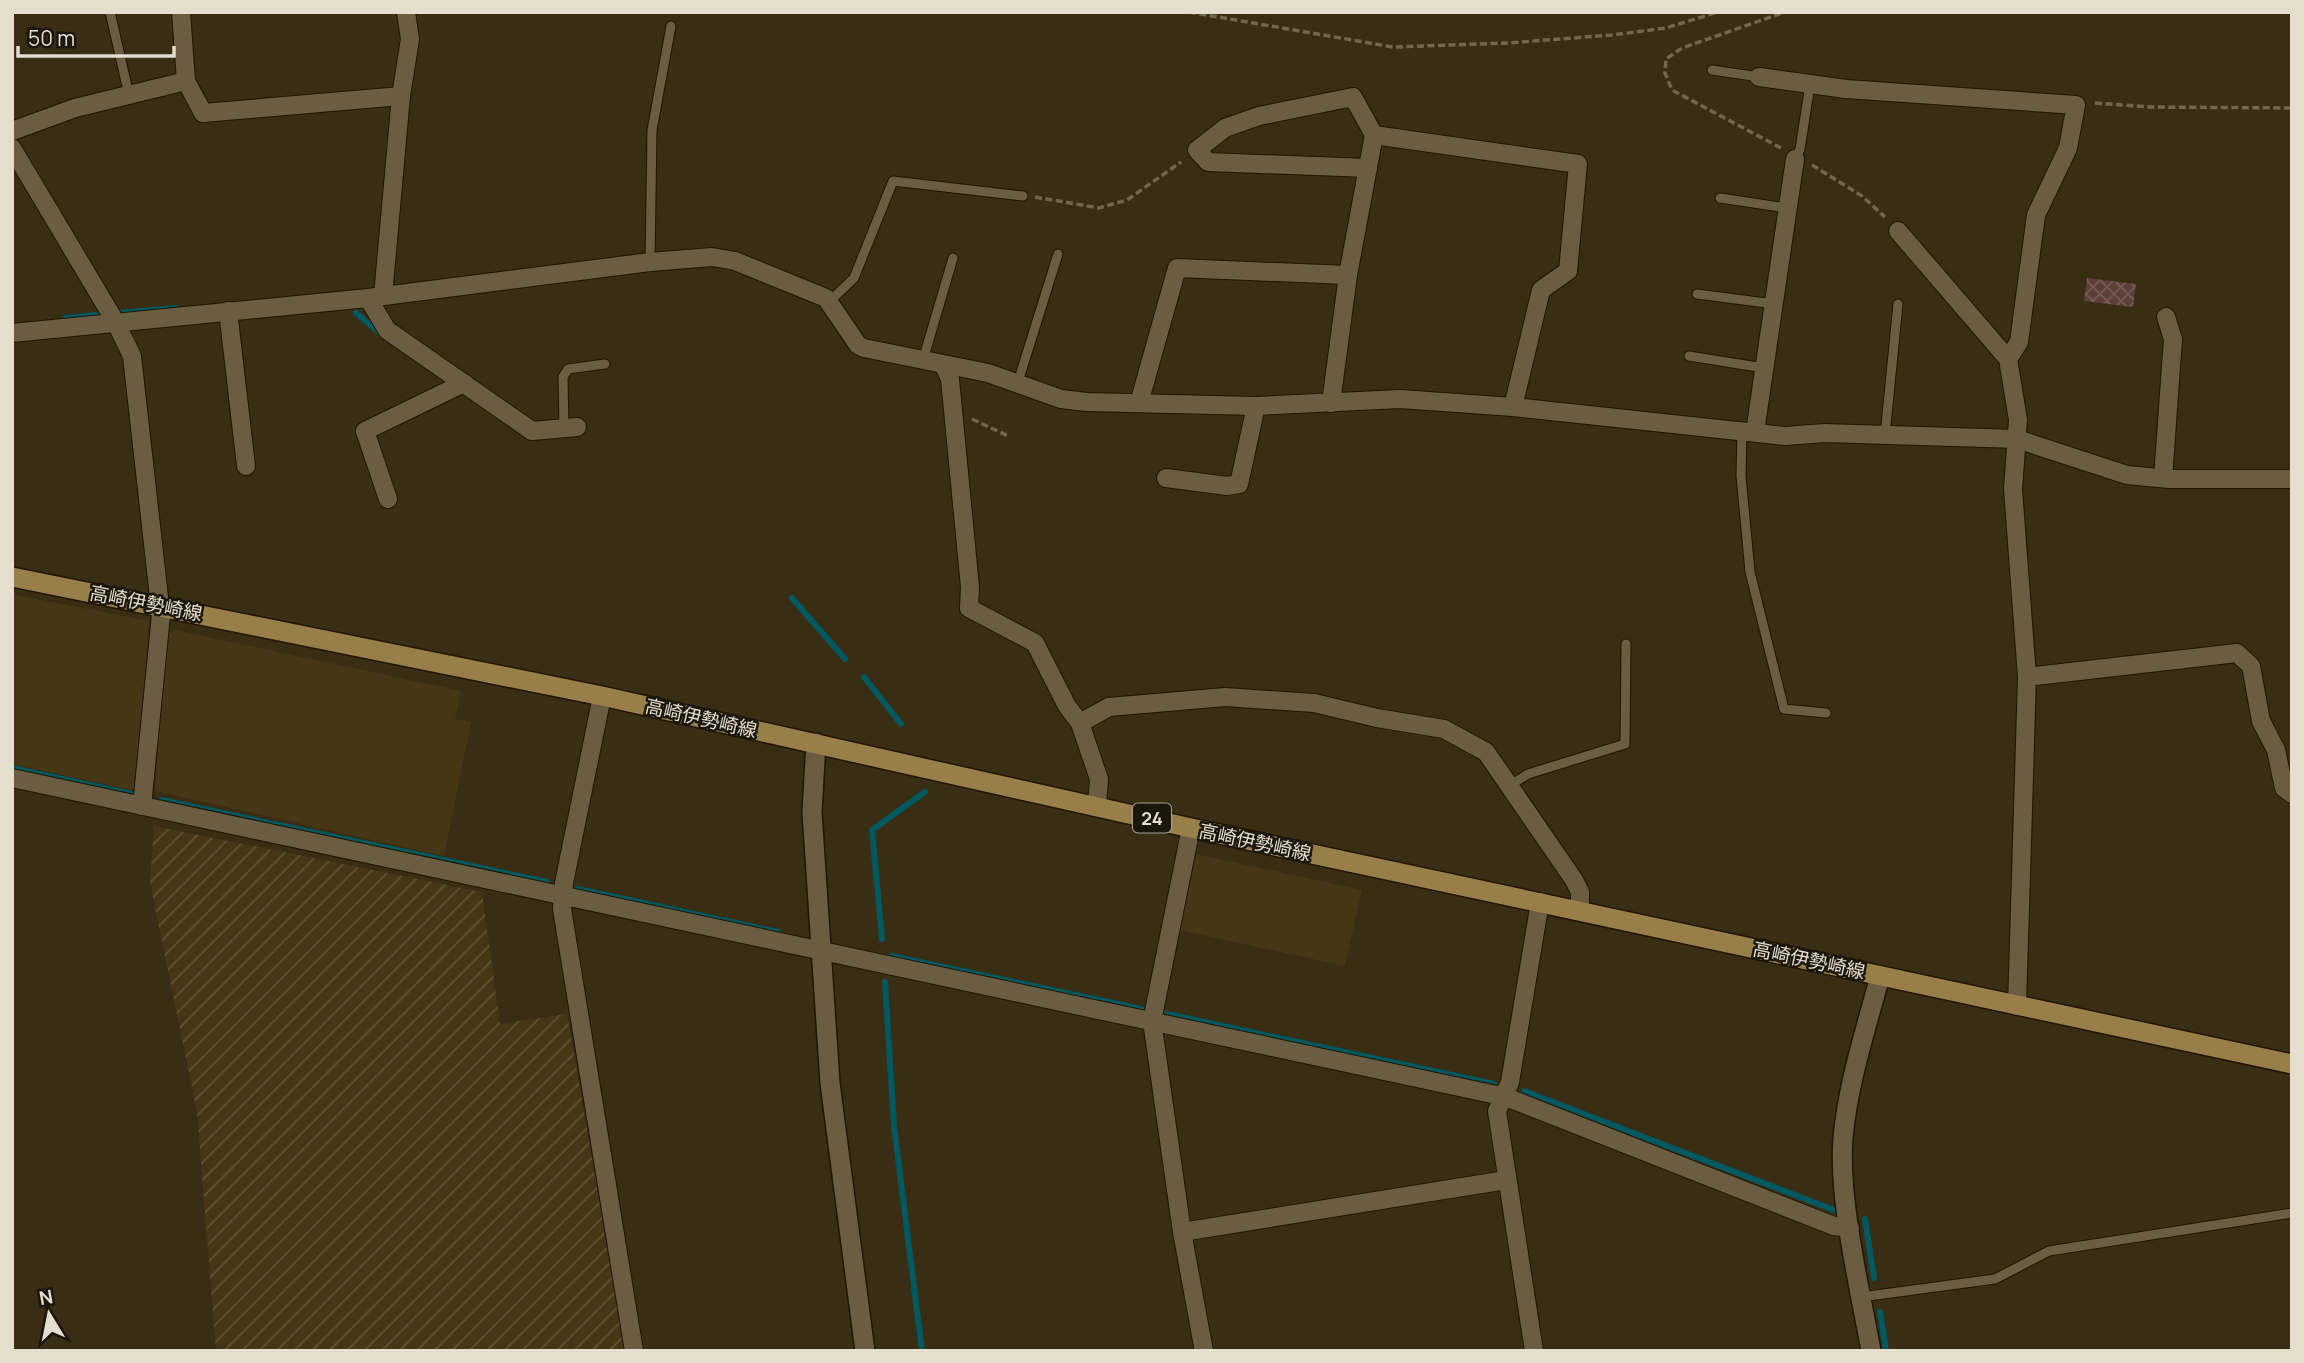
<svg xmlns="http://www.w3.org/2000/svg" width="2304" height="1363" viewBox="0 0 2304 1363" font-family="Manrope,'Noto Sans JP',sans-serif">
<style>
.built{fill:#453615}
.industrial{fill:url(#industrial-furrows)}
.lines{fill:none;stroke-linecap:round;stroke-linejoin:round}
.stream{stroke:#005860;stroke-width:6}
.building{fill:url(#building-cross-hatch)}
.service-casing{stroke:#201500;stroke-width:11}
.minor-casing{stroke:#201500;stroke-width:20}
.tertiary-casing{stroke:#201500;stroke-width:22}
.primary-casing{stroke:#201500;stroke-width:22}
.path{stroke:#716650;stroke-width:3.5;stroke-dasharray:7 3.5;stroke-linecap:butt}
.service{stroke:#6a5d42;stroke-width:9}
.minor{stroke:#6a5d42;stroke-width:18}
.tertiary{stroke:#6a5d42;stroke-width:19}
.primary{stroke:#987f4a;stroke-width:19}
.labels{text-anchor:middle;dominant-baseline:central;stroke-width:5;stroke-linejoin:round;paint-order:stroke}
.shield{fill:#1b160b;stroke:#a8a294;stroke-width:2}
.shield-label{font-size:18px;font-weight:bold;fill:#e5decf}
.street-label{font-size:19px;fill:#e5decf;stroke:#1b160b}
</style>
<defs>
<pattern id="industrial-furrows" width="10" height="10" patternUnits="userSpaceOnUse" patternTransform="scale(1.75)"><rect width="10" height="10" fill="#453615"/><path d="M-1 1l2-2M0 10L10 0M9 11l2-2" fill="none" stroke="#605336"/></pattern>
<pattern id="building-cross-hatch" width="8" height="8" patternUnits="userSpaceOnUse" patternTransform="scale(1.75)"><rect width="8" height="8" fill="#5d3f3a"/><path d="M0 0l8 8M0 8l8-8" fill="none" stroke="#745a55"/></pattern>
</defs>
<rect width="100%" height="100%" fill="#392d13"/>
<!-- built -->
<g class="built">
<polygon points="12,594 149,621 136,791 12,764"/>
<polygon points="175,630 461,691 455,719 471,722 444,856 155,791 166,636"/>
<polygon points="1196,854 1362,890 1345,966 1179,930"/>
</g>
<!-- industrial -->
<polygon class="industrial" points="154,826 482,892 500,1024 567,1014 625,1351 216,1351 197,1112 150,883"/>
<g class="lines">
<!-- stream -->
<g class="stream">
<polyline points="118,313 175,308"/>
<polyline points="356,313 387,339"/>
<polyline points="66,318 96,315"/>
<polyline points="792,598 845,659"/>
<polyline points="864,677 901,724"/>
<polyline points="12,768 131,794"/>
<polyline points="161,800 547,882"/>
<polyline points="578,889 778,932"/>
<polyline points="882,939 872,830 925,792"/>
<polyline points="892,956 1141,1009"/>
<polyline points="885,982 894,1126 922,1351"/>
<polyline points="1167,1014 1494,1084"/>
<polyline points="1524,1091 1839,1212"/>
<polyline points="1865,1219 1874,1278"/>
<polyline points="1880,1312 1886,1351"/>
</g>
</g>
<!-- building -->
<polygon class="building" points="2087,278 2136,284 2133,307 2084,301"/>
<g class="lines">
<!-- service casing -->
<g class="service-casing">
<g id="service">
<polyline points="110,12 129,95"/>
<polyline points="1712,70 1759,77"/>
<polyline points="1795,159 1800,149 1810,85"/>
<polyline points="1720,198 1787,208"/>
<polyline points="650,262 652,130 671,26"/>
<polyline points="1697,294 1774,304"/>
<polyline points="830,301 854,278 893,181 1023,196"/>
<polyline points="1689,356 1764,368"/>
<polyline points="923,360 953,258"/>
<polyline points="1017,385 1058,254"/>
<polyline points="564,428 563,377 568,369 605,364"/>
<polyline points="1742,430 1741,476 1750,572 1784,709 1826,713"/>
<polyline points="1885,435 1898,304"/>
<polyline points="1509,786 1528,774 1625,744 1626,644"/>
<polyline points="1861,1297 1995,1279 2049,1251 2292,1213"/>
</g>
</g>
<!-- minor casing -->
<g class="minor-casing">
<g id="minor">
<polyline points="181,12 186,81 203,113 401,96"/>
<polyline points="1759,77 1846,89 2076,105 2068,148 2036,215 2019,342 2008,359 2018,420 2013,489 2027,677 2017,1006"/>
<polyline points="12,131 75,108 186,81"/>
<polyline points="12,148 115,321 132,356 161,615 142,806"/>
<polyline points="1368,168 1208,162 1197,150 1225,128 1259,116 1353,97 1374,135"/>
<polyline points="1898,231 2008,359"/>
<polyline points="383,296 401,96 410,39 406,12"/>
<polyline points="368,298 387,330 532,431 577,427"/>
<polyline points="228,311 246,466"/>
<polyline points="12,333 368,298 650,262 712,257 735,261 826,298 858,345 864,348 988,373 1061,399 1087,402 1256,406 1400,399 1513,407 1785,436 1825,433 2017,439 2127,475 2169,479 2292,479"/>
<polyline points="944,366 950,379 970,587 969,608 1035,643 1067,706 1080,723 1099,779 1097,805"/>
<polyline points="1139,403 1177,268 1348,275"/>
<polyline points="1331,403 1348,275 1374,135 1578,164 1568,271 1541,290 1513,407"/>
<polyline points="1755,432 1795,159"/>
<polyline points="1166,478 1227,486 1239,484 1256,406"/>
<polyline points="2163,478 2173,339 2166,317"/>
<polyline points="388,499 365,431 464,383"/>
<polyline points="2027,677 2237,653 2251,666 2261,721 2276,750 2284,788 2292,794"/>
<polyline points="602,696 564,883 562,909 634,1351"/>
<polyline points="1080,723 1109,707 1225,697 1314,703 1377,718 1444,729 1486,752 1574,880 1580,892 1580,911"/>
<polyline points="12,778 1506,1097 1834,1226 1850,1228"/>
<polyline points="1191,828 1152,1021 1182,1232 1204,1351"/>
<polyline points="1182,1232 1506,1180"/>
<polyline points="1534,1351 1497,1111 1510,1082 1540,902"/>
</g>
</g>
<!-- tertiary casing -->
<g class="tertiary-casing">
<g id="tertiary">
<polyline points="816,743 812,812 830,1083 865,1351"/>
<path d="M1871,1351C1860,1289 1838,1199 1843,1138C1848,1083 1866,1029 1880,976"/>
</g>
</g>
<!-- primary casing -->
<g class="primary-casing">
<polyline id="primary" points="12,577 602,696 1191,828 2292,1064"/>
</g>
<!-- path -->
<g class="path">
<polyline points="1189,12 1393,47 1508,43 1612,35 1666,28 1718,12"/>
<polyline points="2095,103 2149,107 2292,108"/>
<polyline points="1781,148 1672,90 1665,73 1666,59 1682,48 1785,12"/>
<polyline points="1812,165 1862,196 1885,217"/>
<polyline points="1035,197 1099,208 1127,200 1181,162"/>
<polyline points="972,419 1008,436"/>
</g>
<!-- service -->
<use href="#service" class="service"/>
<!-- minor -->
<use href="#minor" class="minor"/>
<!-- tertiary -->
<use href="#tertiary" class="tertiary"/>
<!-- primary -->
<use href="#primary" class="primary"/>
</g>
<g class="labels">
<!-- shield labels -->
<rect class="shield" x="1133" y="803.5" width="38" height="29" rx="5"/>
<g class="shield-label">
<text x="1152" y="818">24</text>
</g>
<!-- street labels -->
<g class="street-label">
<text transform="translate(146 603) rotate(11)">高崎伊勢崎線</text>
<text transform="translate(701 718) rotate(13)">高崎伊勢崎線</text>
<text transform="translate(1255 842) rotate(12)">高崎伊勢崎線</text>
<text transform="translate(1809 960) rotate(12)">高崎伊勢崎線</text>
</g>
</g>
<!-- border -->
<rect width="2304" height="1363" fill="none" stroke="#e5decf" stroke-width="28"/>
<!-- north arrow -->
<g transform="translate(49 1314) rotate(350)" stroke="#1b160b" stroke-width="5" paint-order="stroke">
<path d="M0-5L12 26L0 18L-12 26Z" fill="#e5decf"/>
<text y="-10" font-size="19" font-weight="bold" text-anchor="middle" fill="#e5decf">N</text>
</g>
<!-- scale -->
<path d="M18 46v10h156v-10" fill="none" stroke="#e5decf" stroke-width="3.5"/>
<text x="28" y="46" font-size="21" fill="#e5decf" stroke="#1b160b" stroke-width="5" paint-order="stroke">50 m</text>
</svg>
